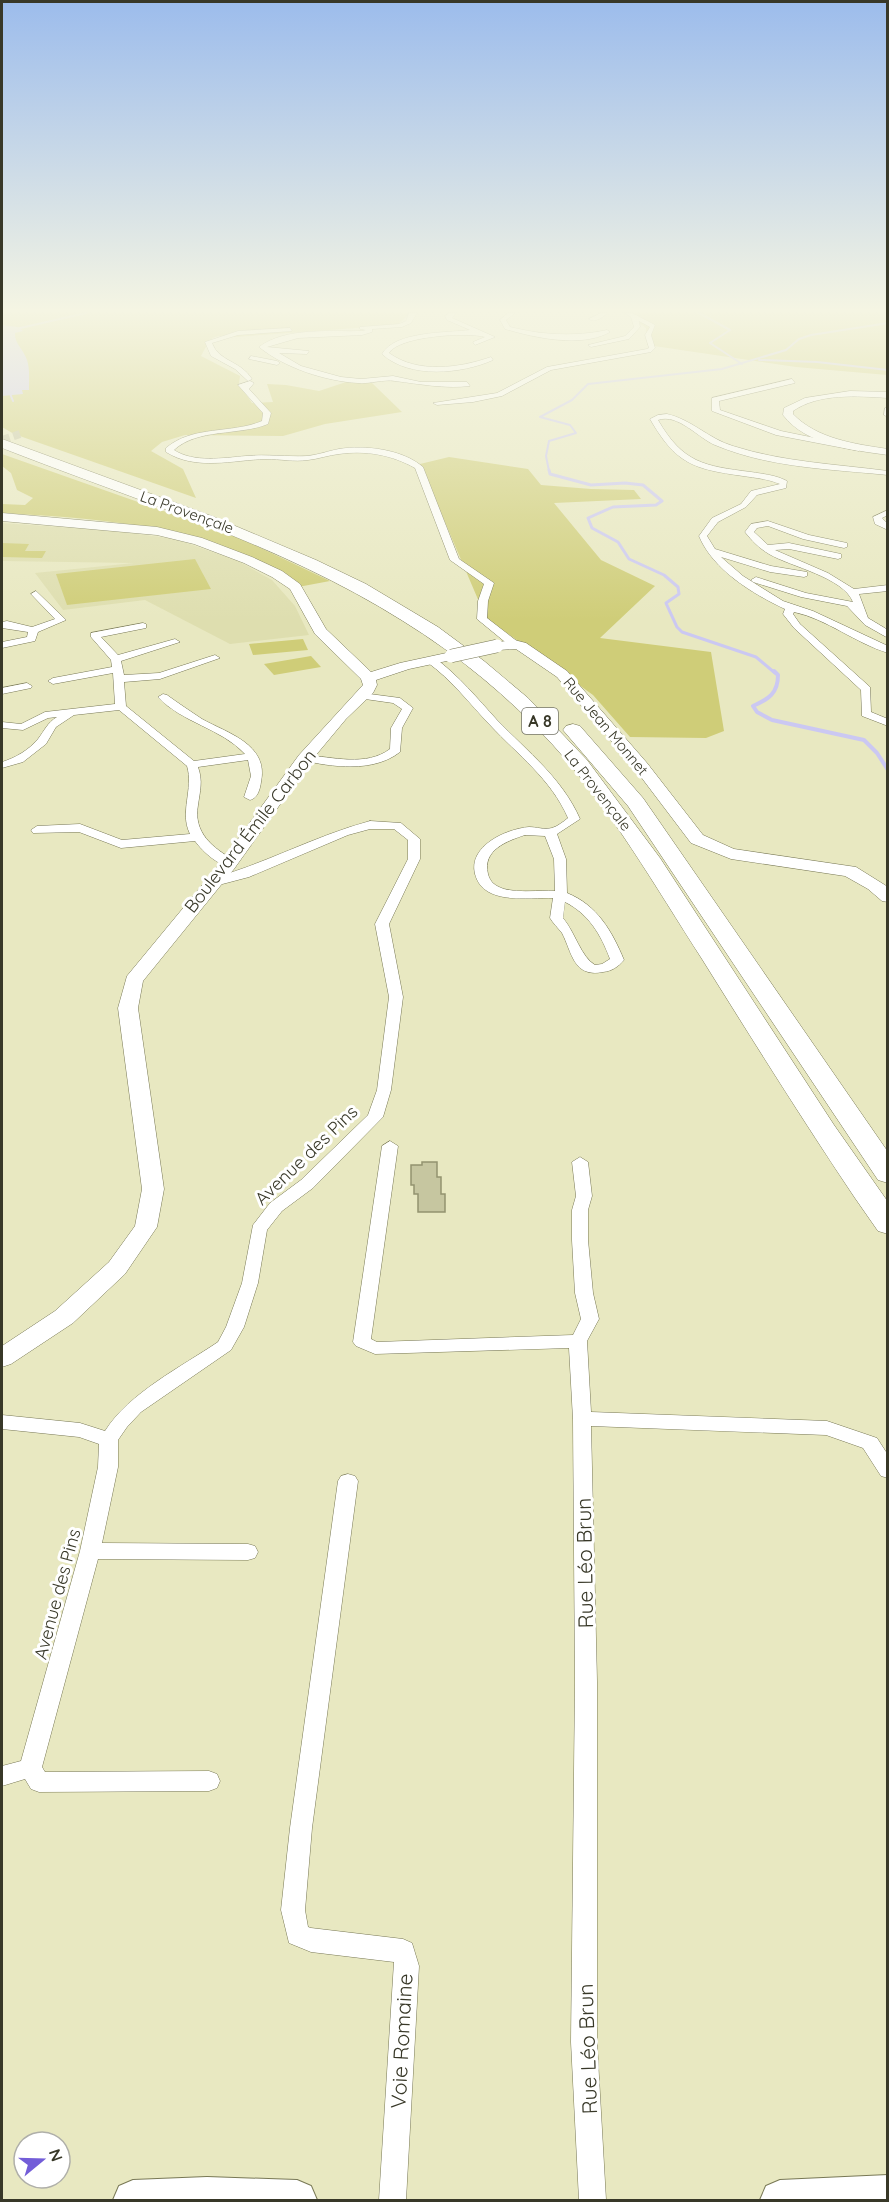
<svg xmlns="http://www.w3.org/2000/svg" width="889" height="2202" viewBox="0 0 889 2202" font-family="Quicksand,sans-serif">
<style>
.built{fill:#dedeaf}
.green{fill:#cfcd78}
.water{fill:#cbc8f2}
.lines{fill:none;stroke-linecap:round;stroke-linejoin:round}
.stream-far2{stroke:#cbc8f2;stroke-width:2}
.stream-far1{stroke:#cbc8f2;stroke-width:3}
.stream{stroke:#cbc8f2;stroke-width:4}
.building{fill:#c6c6a0;stroke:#93936f;stroke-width:1.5}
.street-tunnel{stroke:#c5c5a2;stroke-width:8;stroke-dasharray:8 4;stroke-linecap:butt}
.street-casing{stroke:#787855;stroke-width:1}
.secondary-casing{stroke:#787855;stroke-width:1}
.primary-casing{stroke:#787855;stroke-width:2}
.highway-casing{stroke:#787855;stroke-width:1}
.street{fill:#fff;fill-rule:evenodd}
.secondary{fill:#fff;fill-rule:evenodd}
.primary{fill:#fff;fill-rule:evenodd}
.highway{fill:#fff;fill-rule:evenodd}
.secondary-bridge-casing{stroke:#787855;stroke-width:14;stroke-linecap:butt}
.secondary-bridge{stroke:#fff;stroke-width:13}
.labels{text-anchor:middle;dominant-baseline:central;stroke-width:6;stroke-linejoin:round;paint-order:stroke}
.far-street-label{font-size:15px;fill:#383828;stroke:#fff}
.shield{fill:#fff;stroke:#747468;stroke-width:1.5}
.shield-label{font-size:16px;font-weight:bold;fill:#383828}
.street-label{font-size:18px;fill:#383828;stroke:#fff}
.near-street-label{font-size:21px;fill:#383828;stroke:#fff}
</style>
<rect width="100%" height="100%" fill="#e8e8c1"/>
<!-- built -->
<polygon class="built" points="2,523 115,531 175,539 238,561 272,580 295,606 309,635 230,644 145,600 63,610 35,573 134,563 2,561"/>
<!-- green -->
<g class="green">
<path d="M2,313H410L397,325L235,337C211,334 212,336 201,356L240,376L239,384L252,403L273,402L267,384L286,385L319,391L346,382L372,383L402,412L325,424L283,436L185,435L162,442L151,451L183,469L196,498L14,434L2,427Z"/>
<polygon points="625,313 887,313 887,375 796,367 647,345 646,328"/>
<path d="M2,454L240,538L330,581L298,587C211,525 105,519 2,513V504L25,505L33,498L17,490L11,473L2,466Z"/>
<polygon points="449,457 528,469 541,485 591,489 634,490 641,499 554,503 601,560 655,586 600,638 711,652 724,731 706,738 630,737 593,695 486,618 420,464"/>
<polygon points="2,543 29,544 25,551 46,551 42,558 2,557"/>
<polygon points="195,559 211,589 67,605 56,574"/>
<polygon points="303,639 308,650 253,655 249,644"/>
<polygon points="311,656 321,667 274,675 264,664"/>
</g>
<!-- water -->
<path class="water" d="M2,325L18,327L23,331L15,333C14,343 24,350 27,360C30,369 29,380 29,390H22L23,394L2,396Z"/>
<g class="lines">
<!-- stream-far2 -->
<g class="stream-far2">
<polyline points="699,313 730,330 710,343 742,364"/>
<polyline points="16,329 86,313"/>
<polyline points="759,360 817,362 888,370"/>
<polyline points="9,391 13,401"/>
<polyline points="549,471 546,456 549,441 576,433 570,425 540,417 572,400 588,384 722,369 786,350 799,339 811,335 888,323"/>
</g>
<!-- stream-far1 -->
<polyline class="stream-far1" points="549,470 550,474 591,485 625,483 643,485 662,501 656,505 613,507 588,518 592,528 618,542 629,559 664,575 678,587 679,594 666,603 677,627 682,632 756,657 775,673"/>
<!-- stream -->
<path class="stream" d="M774,671L778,675C778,693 769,699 753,706L757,712L772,720L864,740L877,753L888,770"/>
</g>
<!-- building -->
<polygon class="building" points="422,1162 437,1162 437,1177 441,1177 441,1194 445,1194 445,1212 418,1212 418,1194 414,1194 414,1185 411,1185 411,1165 422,1165"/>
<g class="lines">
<!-- street-tunnel -->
<polyline class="street-tunnel" points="2,440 20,434"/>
<!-- street casing -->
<g class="street-casing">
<g id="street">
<path d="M409,313H417L411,323L402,327L372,329V332L362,335L298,338L267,347L309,351L307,354L279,353L301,366L341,377L361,379L393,376L421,382H467L470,386C444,389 420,384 395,381C383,379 371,384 358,383C325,381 285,368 259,347C286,327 329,332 362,331L366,330L360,329V327L399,324L406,321Z"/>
<path d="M449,313H456L452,318L495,337L475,345L473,342L485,337C467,332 399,336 389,353C418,374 459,368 491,357L493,360C462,374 409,379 382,354C395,331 446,333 470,330L447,320L445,316Z"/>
<path d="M508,313H515L506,320L510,327C542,335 574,337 607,330L610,332C581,348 536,338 505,329L500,320Z"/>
<path d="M601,313H607C603,318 594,323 589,319Z"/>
<polygon points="625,313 632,313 655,325 651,335 655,348 651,352 551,370 502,396 473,402 437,405 433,403 497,393 547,367 647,349 649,348 645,335 650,327 639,321 640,327 629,339 591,347 588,345 625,336 634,327 631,317"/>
<path d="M290,328L292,331L238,335L212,343C219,362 240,360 252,379L248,381L235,369L211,356L205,342L238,331Z"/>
<polygon points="251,356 277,361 280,363 277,365 249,359"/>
<polygon points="792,379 795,383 719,401 720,410 781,431 859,447 859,451 776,435 712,411 712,398"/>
<path d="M250,381L254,383L249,389L271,413L268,424C239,436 198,428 174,450C194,463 223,458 246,456C267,454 287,457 307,456C318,455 328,451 339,449C365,445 402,449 423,467L459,559L494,583L488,601L487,618L518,642V646H510L477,619L478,601L484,584L450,560L415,468C392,455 366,450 339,454C329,455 318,459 308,460C294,462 280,459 266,459C233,460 196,471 166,452V448C193,425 231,434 262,421L263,413L238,385Z"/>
<polygon points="885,408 888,408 888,417 884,415"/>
<path d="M667,414C691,419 709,439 733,446C783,462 835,464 888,471V475C830,469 770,468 715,445C698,438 678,413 658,420C683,463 704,466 751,472C763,474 776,475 787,481L786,488L757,495L746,507L718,522L707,536L715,549L771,566L807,572V576L804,577L770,572L721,557L743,576L783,601L813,611L888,646V653C855,643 827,619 794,612L793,614L800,624L870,687L871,712L888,719V726L862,716L861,690L794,628L783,614L785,609C753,594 713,570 699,536L712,518L741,504L751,491L780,484C768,479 756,478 743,476C693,469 676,464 650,419L658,415Z"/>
<polygon points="888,510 888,515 882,518 888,524 888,530 875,524 873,517"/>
<path d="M768,521L809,535L847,543V547L844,548L803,539L768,526L757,528L754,532L768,545L789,543L841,554V558L838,559L789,549L775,550L828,573L854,589L888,585V591L859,594L868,618L888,630V638L865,625L847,606L801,597L753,582L751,580L756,577L806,593L853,602C843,577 791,567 769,554C759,548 752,541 745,532L751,524Z"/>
<polygon points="36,591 66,620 38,632 35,641 2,648 2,642 27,637 28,632 2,628 2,622 7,621 32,627 55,619 31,594"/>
<path d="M143,623L146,624V628L101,637L118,655L175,639L180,642L121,661L124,675L159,673L215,655L220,658L160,679L124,682L126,706L194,761L245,754C221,728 182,723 158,697L163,694L167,695C178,703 190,711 202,719C227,733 269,744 261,782C260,789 258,798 250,800L244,797L251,776L248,760L198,767C203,781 200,791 198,805C193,833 213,848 234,860L236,863L234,866C220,868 203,852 195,841L121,848L79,832L33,833L31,830L37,826L80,824L122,840L190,834C179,812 194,789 187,766L119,710L74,715L56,727L46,744L23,762L2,768V762C15,758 29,750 38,739C45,730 47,723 57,717L48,718L23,730L2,728V722L21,724L45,712L115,704L113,673L53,684L48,681L53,678L112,667L111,660L91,637V633Z"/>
<path d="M427,658H435C459,676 477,698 497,720C528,752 562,778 580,819L557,834L566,859L567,893C597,905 612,931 624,960C618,967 612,971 603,972C573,978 572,952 562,933C558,928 553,923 550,918L553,898C529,897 483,906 475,874C468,846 506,829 529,827C536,827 544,830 552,828C558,826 563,822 568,818C551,779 518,755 490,725C469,703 452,680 427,662ZM525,835L545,836L554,859L555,891C538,890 520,893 504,889C495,886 490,882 488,874C482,850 507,841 525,835ZM565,902C589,914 601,935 610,959L602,964L595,965C581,957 575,932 563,918Z"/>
<polygon points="27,683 32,686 31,688 2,694 2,688"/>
<path d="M362,693L400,698L413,708L402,728L400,752C373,773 332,767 301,760V756L305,755C333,757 366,767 390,749L391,728L402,709L393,703L358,698L357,696Z"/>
<path d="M370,821L401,823L420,839V859L389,924L403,997L391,1090L383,1117L313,1188L282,1211L267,1230L258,1283L244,1327L231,1350L141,1412L127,1427L118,1440V1467L102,1543L248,1544L255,1546L258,1552L255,1558L248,1560L98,1559L42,1767L45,1772L209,1771L217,1774L220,1781L217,1788L209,1791L39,1792L31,1789L25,1779L2,1786V1766L21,1761L80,1551L98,1467L99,1444L79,1437L2,1429V1415L80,1423L105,1431C129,1393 181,1367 218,1342L226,1327L242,1283L253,1225L270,1203L301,1180L368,1115L377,1090L389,997L375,924L408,859V840L394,829H370L348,835L249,877L211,887L205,883L207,880C263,865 314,836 370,821Z"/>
<polygon points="390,1141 398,1146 371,1339 377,1342 573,1335 581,1319 575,1293 572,1240 572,1210 576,1196 572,1162 580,1157 588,1162 592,1196 588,1210 588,1240 593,1293 599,1319 587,1341 591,1412 827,1421 877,1438 888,1455 888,1478 881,1476 863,1448 826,1435 591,1426 597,1682 597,2042 606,2200 579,2200 571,2042 575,1682 573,1419 569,1348 375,1354 356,1346 353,1342 382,1146"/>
<polygon points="348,1474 355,1476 358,1481 312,1828 305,1910 308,1927 311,1928 403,1939 412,1943 419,1966 406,2200 379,2200 394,1962 311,1952 289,1943 281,1910 290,1828 338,1481 341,1476"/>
</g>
</g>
<!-- secondary casing -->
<g class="secondary-casing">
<g id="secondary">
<path d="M850,391L888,392V398C857,396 819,393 793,411V414C817,439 855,444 888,449V455C852,450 806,445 783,415L784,408L805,398Z"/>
<polygon points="2,513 157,527 202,538 252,557 282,571 300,584 326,629 371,672 400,663 451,652 458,656 456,659 409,669 376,680 377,685 373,693 346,719 311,761 234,869 143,981 138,1008 164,1189 157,1227 125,1274 73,1323 11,1364 2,1367 2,1346 55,1311 109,1262 135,1226 142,1189 118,1008 127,976 222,861 299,755 363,685 361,679 315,634 290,589 272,577 244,563 194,544 157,535 2,521"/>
<polygon points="514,640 526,643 567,671 647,763 703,835 734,849 856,867 888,887 888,902 882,901 868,889 845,876 731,859 691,843 635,769 557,677 516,649 497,650 490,646 492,643"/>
</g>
</g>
<!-- primary casing -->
<g class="primary-casing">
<g id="primary">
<polygon points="888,2175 888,2200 760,2200 766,2186 780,2180"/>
<polygon points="207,2177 297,2180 311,2186 317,2200 113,2200 119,2186 133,2180"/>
</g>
</g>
<!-- highway casing -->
<g class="highway-casing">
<g id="highway">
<path d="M2,439L214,517L316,560L366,584L438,627L484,661L528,698L587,760L660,858L834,1125L888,1202V1234L878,1231L855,1198C802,1119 752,1039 702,959C655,886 611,809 553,745C509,697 458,655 403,621C279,543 137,501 2,448Z"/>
<polygon points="573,724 580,726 643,798 888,1152 888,1183 878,1180 628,806 563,730 566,726"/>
</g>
</g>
<!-- street -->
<use href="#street" class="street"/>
<!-- secondary -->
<use href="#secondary" class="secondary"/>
<!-- primary -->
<use href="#primary" class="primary"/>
<!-- highway -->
<use href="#highway" class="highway"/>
<!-- secondary-bridge casing -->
<g class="secondary-bridge-casing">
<polyline id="secondary-bridge" points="451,656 497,646"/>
</g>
<!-- secondary-bridge -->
<use href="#secondary-bridge" class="secondary-bridge"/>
</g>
<!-- sky -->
<linearGradient id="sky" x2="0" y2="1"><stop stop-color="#9cbcec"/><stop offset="0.5" stop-color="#f5f5e3"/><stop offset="1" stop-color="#f5f5e3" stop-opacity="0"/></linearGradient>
<rect width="889" height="621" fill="url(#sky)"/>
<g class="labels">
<!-- far-street labels -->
<g class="far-street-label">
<text transform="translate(187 512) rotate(20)">La Provençale</text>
<text transform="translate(606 726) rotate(50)">Rue Jean Monnet</text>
<text transform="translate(598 790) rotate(52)">La Provençale</text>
</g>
<!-- shield labels -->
<rect class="shield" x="522" y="708" width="36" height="26" rx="4.5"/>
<g class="shield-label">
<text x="540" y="721">A 8</text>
</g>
<!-- street labels -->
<g class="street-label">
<text transform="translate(250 831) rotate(-52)">Boulevard Émile Carbon</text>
<text transform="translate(306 1155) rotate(-44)">Avenue des Pins</text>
<text transform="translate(57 1594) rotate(-75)">Avenue des Pins</text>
</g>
<!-- near-street labels -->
<g class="near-street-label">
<text transform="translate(584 1563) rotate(-91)">Rue Léo Brun</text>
<text transform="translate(401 2041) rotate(-87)">Voie Romaine</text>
<text transform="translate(587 2049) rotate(-92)">Rue Léo Brun</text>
</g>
</g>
<!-- border -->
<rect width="889" height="2202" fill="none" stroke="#383828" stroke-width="6"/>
<!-- north arrow -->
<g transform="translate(42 2160) rotate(71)"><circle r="28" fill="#ffffff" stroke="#afafa9" stroke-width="1.5"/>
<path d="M0-4.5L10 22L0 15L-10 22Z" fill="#735dd8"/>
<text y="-9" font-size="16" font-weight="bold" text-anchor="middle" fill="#383828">N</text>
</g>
</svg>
